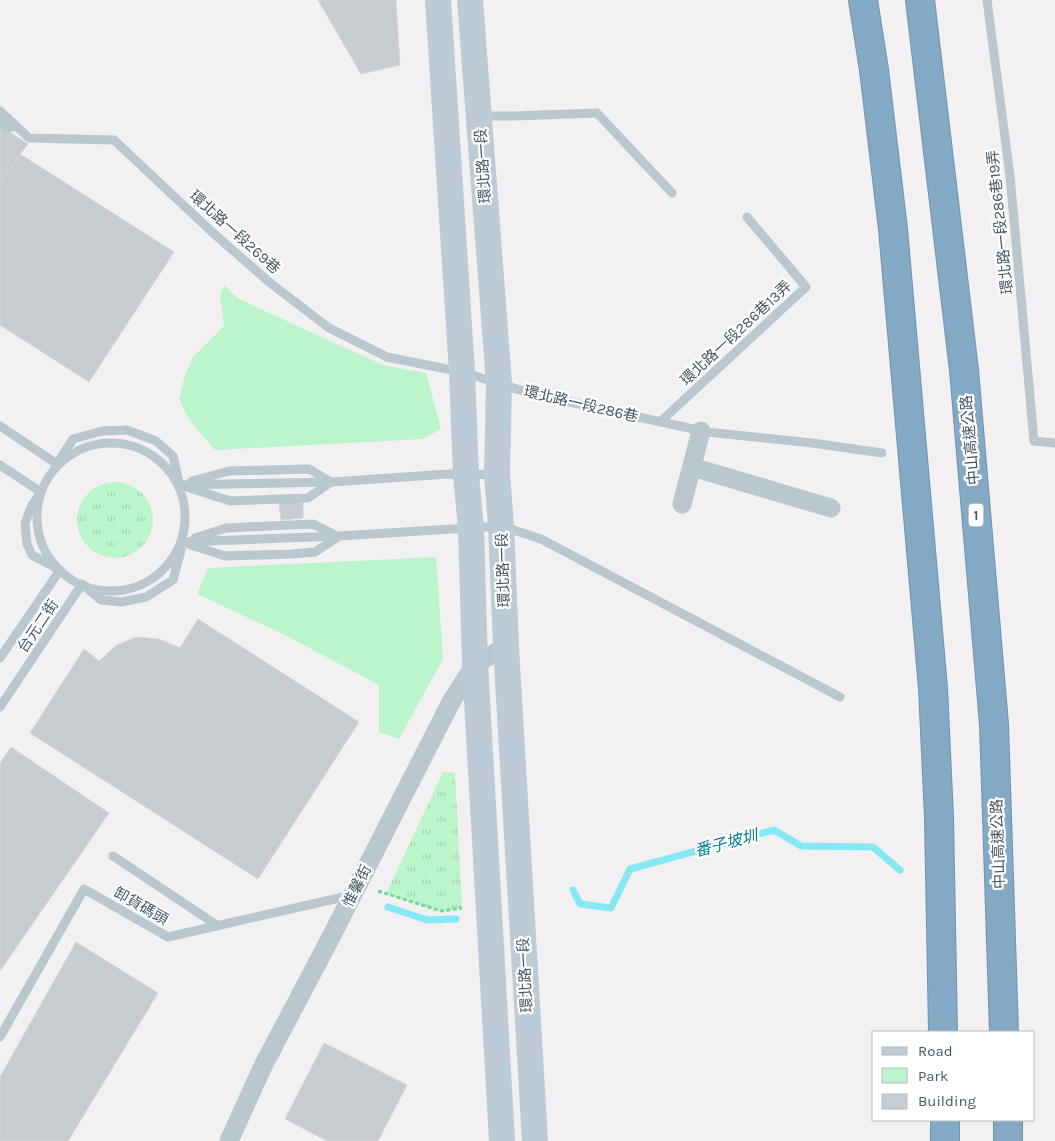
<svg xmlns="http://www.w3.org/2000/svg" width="1055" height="1141" viewBox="0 0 1055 1141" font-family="Karla,'Noto Sans TC',sans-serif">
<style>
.grass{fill:url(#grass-tufts)}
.green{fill:#bcf4cc}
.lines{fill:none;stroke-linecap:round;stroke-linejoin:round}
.stream{stroke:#85e9f5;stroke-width:7}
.building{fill:#c7ccd1;stroke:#d4d7dd}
.highway-casing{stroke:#6f94b0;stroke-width:30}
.path{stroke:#70d69a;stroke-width:3;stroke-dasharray:4 2.5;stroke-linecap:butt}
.lane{stroke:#bac7cf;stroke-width:9}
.street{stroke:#bac7cf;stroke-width:19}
.secondary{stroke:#bdcbd6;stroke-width:26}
.highway{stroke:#84a9c4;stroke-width:28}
.labels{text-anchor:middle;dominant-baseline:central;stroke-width:4.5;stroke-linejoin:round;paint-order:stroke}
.shield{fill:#fff;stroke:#7e8990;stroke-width:1}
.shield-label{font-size:14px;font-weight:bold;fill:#465760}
.street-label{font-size:15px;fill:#465760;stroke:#fff}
.water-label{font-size:16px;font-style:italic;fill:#048090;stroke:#fff}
</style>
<defs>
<pattern id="grass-tufts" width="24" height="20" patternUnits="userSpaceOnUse" patternTransform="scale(1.25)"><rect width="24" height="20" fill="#bcf4cc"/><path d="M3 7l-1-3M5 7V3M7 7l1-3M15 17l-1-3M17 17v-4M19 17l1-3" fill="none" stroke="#a3d3b2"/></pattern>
</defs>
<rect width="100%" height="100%" fill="#f3f0f1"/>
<!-- grass -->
<g class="grass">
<circle cx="115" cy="520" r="38"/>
<polygon points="443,772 455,773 462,908 441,911 386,894"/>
</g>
<!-- green -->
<g class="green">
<polygon points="224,285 239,299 383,365 426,373 441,429 423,439 215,450 190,421 179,399 185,375 193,357 224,326 220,296"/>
<polygon points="436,557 443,659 399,739 379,732 379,685 283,634 197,594 208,568"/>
</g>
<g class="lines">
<!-- stream -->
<g class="stream">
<polyline points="573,890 580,904 611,908 630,869 774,830 801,846 873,847 900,870"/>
<polyline points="388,907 427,920 456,919"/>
</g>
</g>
<!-- building -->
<g class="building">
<polygon points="318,0 396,0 400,65 361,74"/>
<polygon points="0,126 28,144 20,154 0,184"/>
<polygon points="20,154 174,252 89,382 0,325 0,184"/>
<polygon points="303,502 303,518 281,520 279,503"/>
<polygon points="198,619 359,722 258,879 30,733 84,649 99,661 117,645 136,637 159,639 180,648"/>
<polygon points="11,747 109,813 0,971 0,763"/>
<polygon points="76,942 158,993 68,1141 0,1141 0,1077"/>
<polygon points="324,1043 407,1085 378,1141 327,1141 285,1119"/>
</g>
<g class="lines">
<!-- highway casing -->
<g class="highway-casing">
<g id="highway">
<polyline points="863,0 874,70 893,229 933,688 939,817 943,1032"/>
<polyline points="920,0 964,370 994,724 1004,1032"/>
<polyline points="945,1120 945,1141"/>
<polyline points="1008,1120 1008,1141"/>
</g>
</g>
<!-- path -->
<polyline class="path" points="378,891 441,911 462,908"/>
<!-- lane -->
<g class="lane">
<polyline points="987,0 1010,176 1034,441 1055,443"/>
<polyline points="0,111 29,138 114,140 212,232 269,282 329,328 387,357 462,372 533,394 707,432 812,443 882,453"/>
<polyline points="480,116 514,116 597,113 672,193"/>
<polyline points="0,122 8,128 16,126"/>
<polyline points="660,422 806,287 747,217"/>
<polyline points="0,426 57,464 73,439 102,431 127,430 156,441 173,456 179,482"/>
<circle cx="111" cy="517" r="74"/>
<polyline points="0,465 41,492 31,507 25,523 27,544 32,555 60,570 0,658"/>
<polyline points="192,481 229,471 309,469 331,482"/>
<polyline points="179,485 332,482 448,474 466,475 495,474"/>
<polyline points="187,487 230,501 308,498 331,482"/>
<polyline points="195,538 226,528 313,524 337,536"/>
<polyline points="183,542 339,536 501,526 541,539 840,697"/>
<polyline points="188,544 225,556 292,554 315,552 338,537"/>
<polyline points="0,707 82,584 101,600 121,602 146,597 173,580 181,550"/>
<polyline points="113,856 218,926"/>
<polyline points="0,1037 84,889 168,937 352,895"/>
</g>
<!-- street -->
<g class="street">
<polyline points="692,467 831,508"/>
<polyline points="682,504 701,431"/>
<polyline points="229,1141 263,1066 330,939 451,702 475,664 506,647"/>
</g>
<!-- secondary -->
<g class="secondary">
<polyline points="438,0 462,372 466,475 471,528 475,664 502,1141"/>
<polyline points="470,0 499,383 497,474 501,526 506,647 535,1141"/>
</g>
<!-- highway -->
<use href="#highway" class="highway"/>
</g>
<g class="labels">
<!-- shield labels -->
<rect class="shield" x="968.5" y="503.5" width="15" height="23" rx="4"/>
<g class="shield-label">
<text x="976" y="515">1</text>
</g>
<!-- street labels -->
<g class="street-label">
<text transform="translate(483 166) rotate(-94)">環北路一段</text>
<text transform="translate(1000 222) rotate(-96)">環北路一段286巷19弄</text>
<text transform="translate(235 232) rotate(42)">環北路一段269巷</text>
<text transform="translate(736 333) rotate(-43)">環北路一段286巷13弄</text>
<text transform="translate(581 404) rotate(13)">環北路一段286巷</text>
<text transform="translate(970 440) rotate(-95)">中山高速公路</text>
<text transform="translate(503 570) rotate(-92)">環北路一段</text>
<text transform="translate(38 626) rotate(-56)">台元二街</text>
<text transform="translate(998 844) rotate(-92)">中山高速公路</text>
<text transform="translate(357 886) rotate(-63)">惟馨街</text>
<text transform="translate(141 906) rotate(30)">卸貨碼頭</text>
<text transform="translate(525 975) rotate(-93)">環北路一段</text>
</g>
<!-- water labels -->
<g class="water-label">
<text transform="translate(726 843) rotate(-15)">番子坡圳</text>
</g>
</g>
<!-- legend -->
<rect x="872" y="1031" width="162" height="90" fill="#ffffff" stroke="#b5bcbf"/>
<rect x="882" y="1047" width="25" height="8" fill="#bdcbd6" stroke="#b5bcbf"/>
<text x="918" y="1056" font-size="15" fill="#465760">Road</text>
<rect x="882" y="1068" width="25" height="15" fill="#bcf4cc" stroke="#b5bcbf"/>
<text x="918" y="1081" font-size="15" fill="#465760">Park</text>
<rect x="882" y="1094" width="25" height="15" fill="#c7ccd1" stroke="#b5bcbf"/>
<text x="918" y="1106" font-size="15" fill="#465760">Building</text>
</svg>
